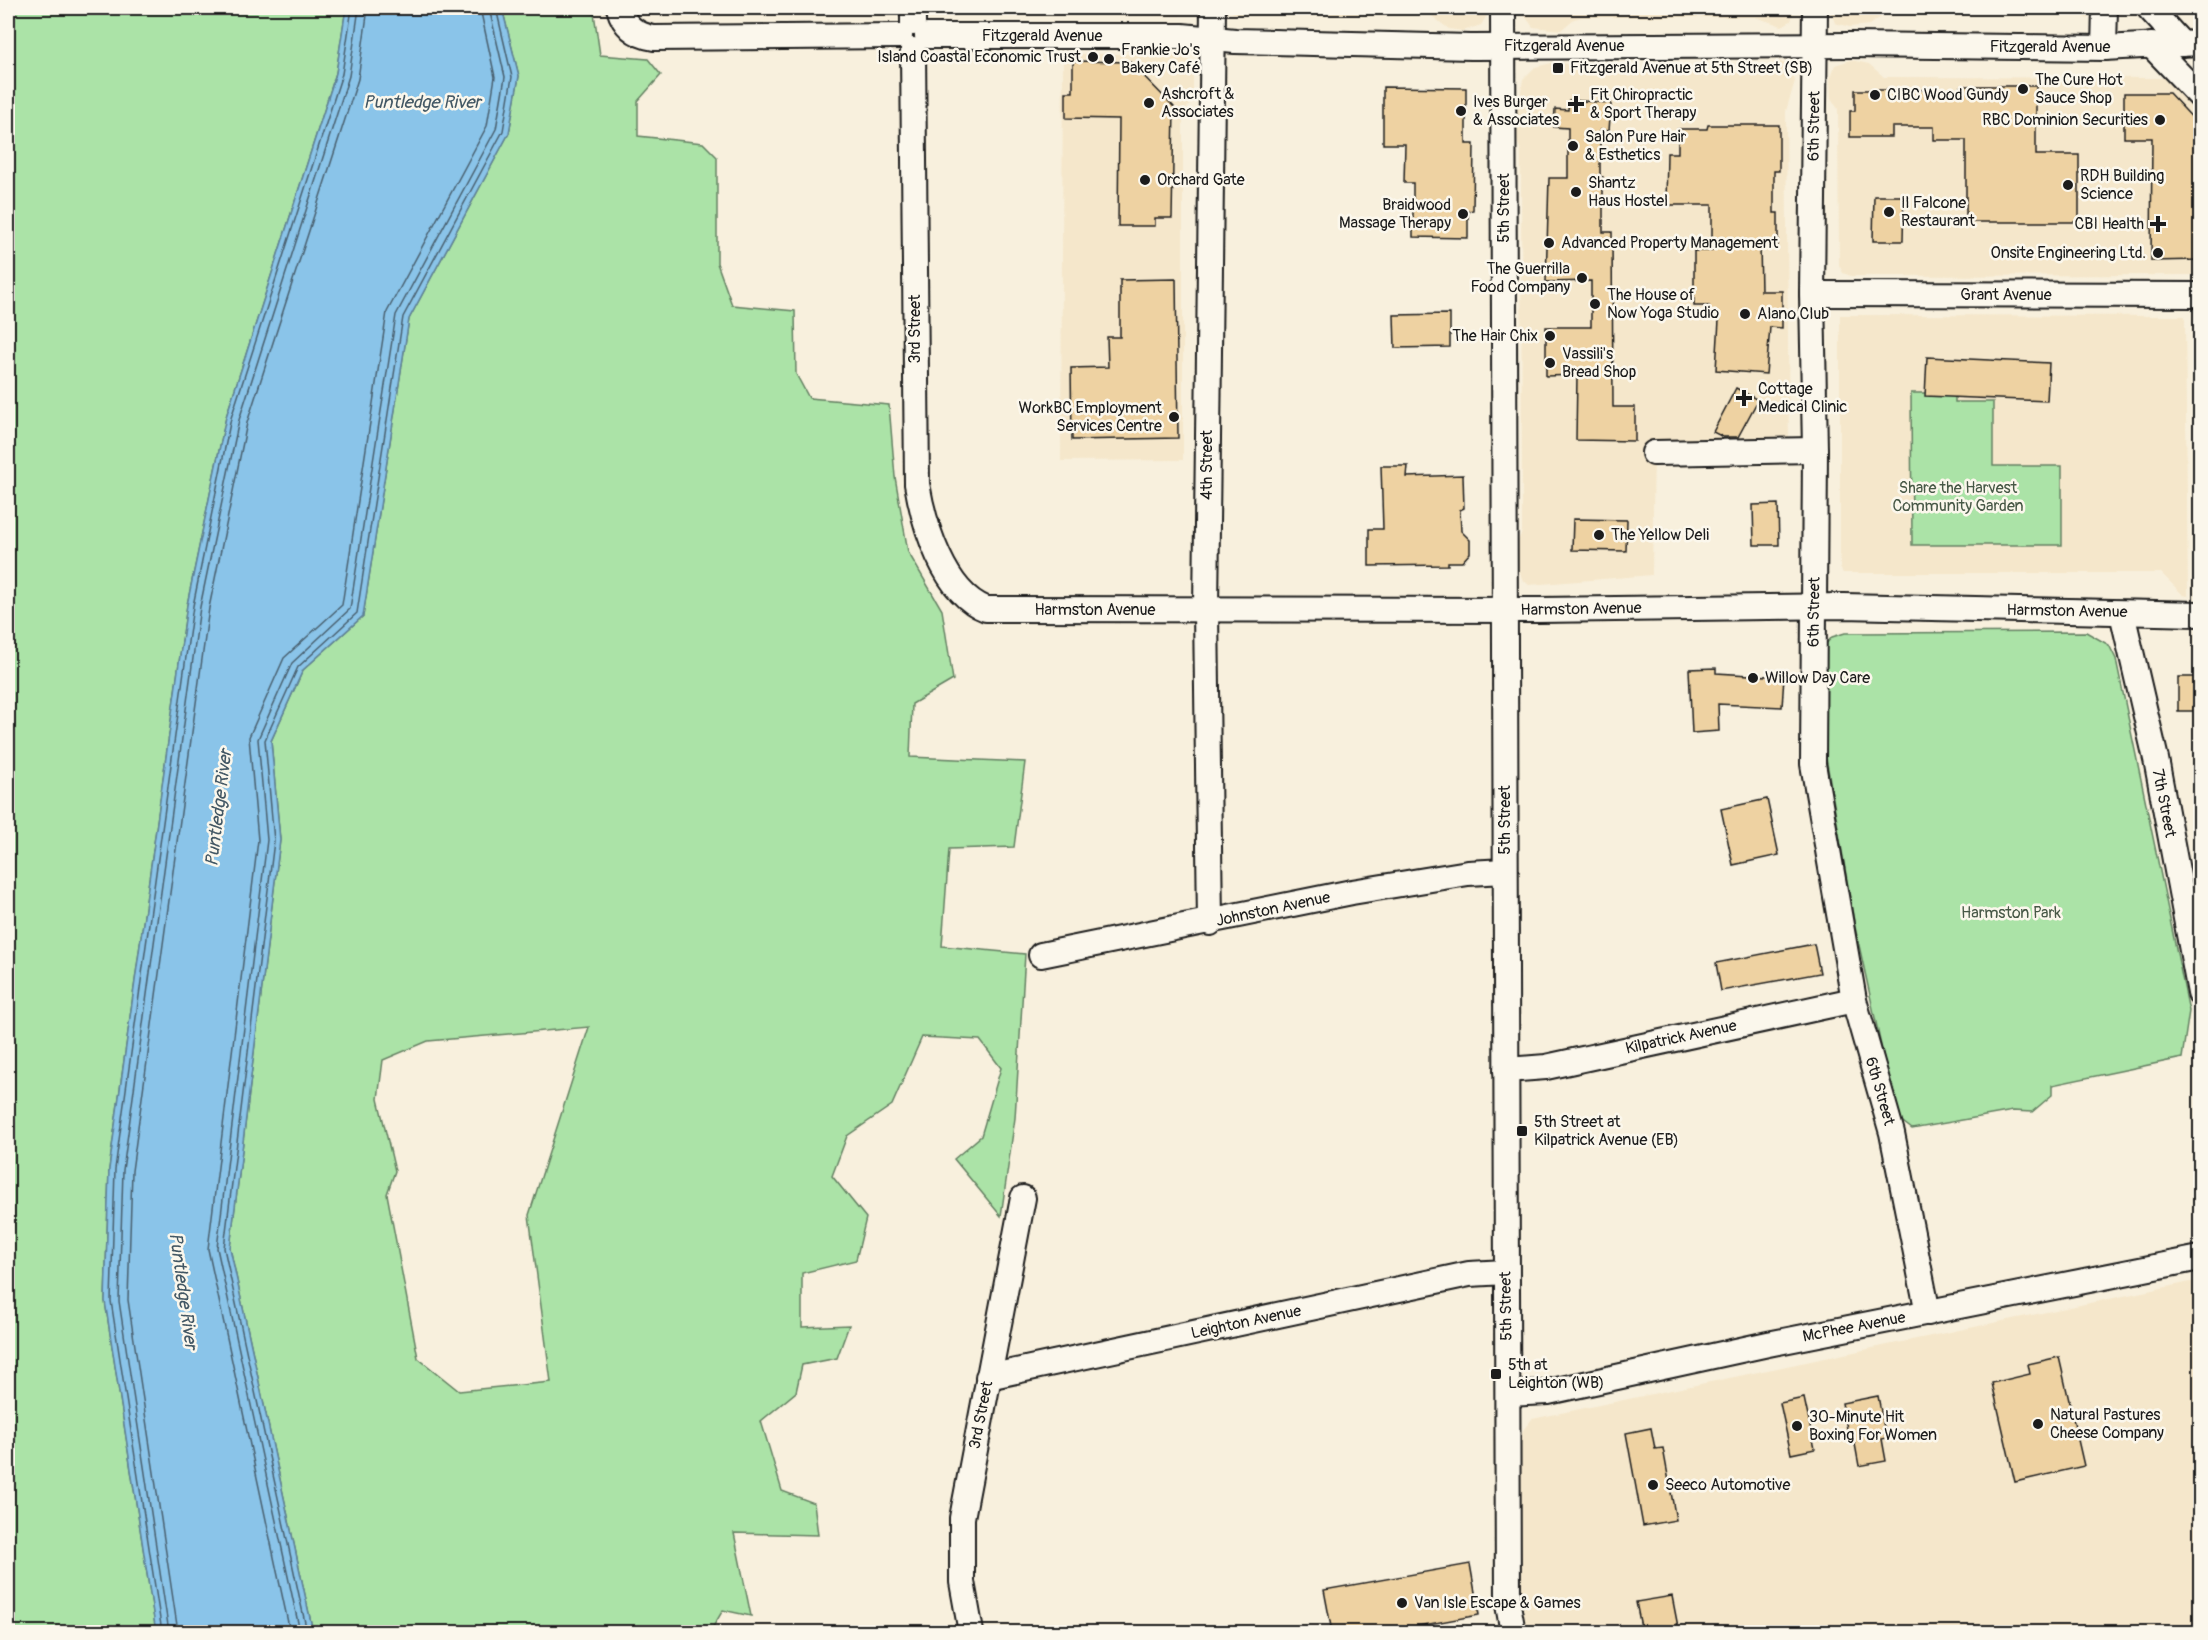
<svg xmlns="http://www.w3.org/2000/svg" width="2208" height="1640" viewBox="0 0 2208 1640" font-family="Pangolin,sans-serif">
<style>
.built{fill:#f5e7cb}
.green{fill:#abe3a7;stroke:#648062;stroke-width:1.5;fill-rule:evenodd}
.water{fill:#8ac4e9;stroke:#5e8197;stroke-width:1.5}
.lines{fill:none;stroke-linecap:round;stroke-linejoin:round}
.shore{stroke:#485f6e;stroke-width:1.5}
.building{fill:#eed2a2;stroke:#1c1c1c;stroke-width:1.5}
.minor-casing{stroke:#1c1c1c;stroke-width:28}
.minor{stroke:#fbf7ec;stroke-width:24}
.poi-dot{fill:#1c1c1c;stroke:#fbf7ec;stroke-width:2}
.labels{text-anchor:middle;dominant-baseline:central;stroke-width:5;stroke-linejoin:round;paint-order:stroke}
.street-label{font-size:16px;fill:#1c1c1c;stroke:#fbf7ec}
.poi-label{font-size:16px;fill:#1c1c1c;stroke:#fbf7ec;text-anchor:start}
.park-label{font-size:16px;fill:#475846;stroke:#fbf7ec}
.water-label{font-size:18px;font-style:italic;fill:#425764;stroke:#fbf7ec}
</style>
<rect width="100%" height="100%" fill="#f8f0dd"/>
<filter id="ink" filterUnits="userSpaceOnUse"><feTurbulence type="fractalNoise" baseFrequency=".0167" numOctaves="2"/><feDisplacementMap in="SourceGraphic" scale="12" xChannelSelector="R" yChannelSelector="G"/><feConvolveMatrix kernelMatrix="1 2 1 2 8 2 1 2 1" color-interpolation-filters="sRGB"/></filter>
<g filter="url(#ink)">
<!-- built -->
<g class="built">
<polygon points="1062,8 1183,8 1183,12 1180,16 1062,14"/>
<polygon points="1232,8 1487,8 1486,17 1481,25 1463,31 1449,29 1429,14 1237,14 1232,12"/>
<polygon points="1519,8 1795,8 1791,21 1782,26 1755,17 1582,17 1574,19 1561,30 1533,27"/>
<polygon points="1829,8 2094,8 2087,19 2081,14 1887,13 1869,25 1850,27 1835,23"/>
<polygon points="1063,54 1174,54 1188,58 1193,68 1193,99 1183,115 1183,460 1061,461"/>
<polygon points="1851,60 1869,64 1884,77 2166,78 2172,81 2200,112 2200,275 1851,276 1843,273 1839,265 1838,109 1831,98 1830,80 1835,65"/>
<polygon points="1778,61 1791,66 1795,81 1786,111 1789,451 1654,453 1652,575 1529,585 1522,579 1516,559 1516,547 1522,531 1521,151 1515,135 1514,104 1519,104 1523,79 1535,67 1556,62 1566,64 1578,73 1757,72"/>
<polygon points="1840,315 2185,316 2188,596 2183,595 2161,573 1843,573 1840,568"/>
<polygon points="2200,1280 2200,1632 1527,1632 1520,1595 1520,1443 1523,1430 1532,1419"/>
</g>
<!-- green -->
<g class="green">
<polygon points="8,8 346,8 336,73 226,417 187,605 109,1169 105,1301 156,1632 8,1632"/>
<path d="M502,8H563L594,13L600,55L648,59L661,75L638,101V136L703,143L717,157V263L732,305L795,311L796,374L809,398L889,405L895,477L908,552L942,610L953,680L912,704L910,757L1025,762L1014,847L949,849L942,946L1025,954L1015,1118L1001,1216L954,1159L981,1136L1001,1068L980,1040L922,1037L892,1105L847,1136L832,1176L866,1218L856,1260L802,1273V1327L849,1325L837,1358L802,1365L796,1392L761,1421L782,1491L814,1503L818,1535L734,1533L751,1616L723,1610L710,1632H313L230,1248L280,840L271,741L303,670L363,616L409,319L509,133L519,76ZM589,1027L529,1215L551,1382L459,1391L418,1358L387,1194L395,1171L378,1099L383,1060L428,1041Z"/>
<polygon points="1911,393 1955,393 1955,402 1993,402 1993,466 2062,466 2062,545 1912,545"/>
<polygon points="2086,632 2109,645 2116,659 2189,1011 2182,1058 2052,1085 2052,1095 2032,1112 2013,1111 1912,1129 1899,1119 1895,1109 1855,927 1823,740 1826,644 1832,637 1845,633"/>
</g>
<!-- water -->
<polygon class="water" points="346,8 502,8 519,76 509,133 409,319 363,616 303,670 271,741 280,840 230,1248 313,1632 156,1632 105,1301 109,1169 187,605 226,417 336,73"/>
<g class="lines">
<!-- shore -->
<g class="shore">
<polyline points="162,1632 111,1301 115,1169 193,606 231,418 342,74 352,8"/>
<polyline points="169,1632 119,1301 123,1170 200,607 239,420 349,76 359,8"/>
<polyline points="178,1632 128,1300 132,1171 209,608 247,423 358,79 368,8"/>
<polyline points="290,1632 208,1249 258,840 249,737 284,658 342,605 387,312 487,126 495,77 480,8"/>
<polyline points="300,1632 217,1248 267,840 258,739 292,663 350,609 396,315 496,129 505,77 489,8"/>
<polyline points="307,1632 224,1248 274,841 265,740 298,667 357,613 403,317 503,131 512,77 496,8"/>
</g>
</g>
<!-- building -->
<g class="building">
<polygon points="1073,61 1130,62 1174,107 1172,218 1155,218 1155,226 1118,226 1119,119 1066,118 1066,92 1073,92"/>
<polygon points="1961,86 2036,86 2036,155 2079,155 2079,222 1966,222 1966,140 1934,140 1934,127 1892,127 1892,137 1850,137 1850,111 1855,111 1855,90 1961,90"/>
<polygon points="1383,87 1466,88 1466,144 1474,144 1473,210 1468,211 1468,238 1413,237 1413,183 1404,183 1405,144 1383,144"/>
<polygon points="2124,93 2169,93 2200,126 2200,138 2197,138 2196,198 2200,198 2200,260 2151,261 2152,138 2124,138"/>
<polygon points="1569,100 1611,103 1609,131 1600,130 1600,177 1603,177 1603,232 1612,232 1613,407 1635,407 1635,441 1576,440 1577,375 1546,376 1546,327 1591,327 1591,281 1546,282 1549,178 1568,178 1568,128 1554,127 1555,109 1568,110"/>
<polygon points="1708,125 1779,125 1779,171 1774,171 1774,213 1778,213 1778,245 1760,245 1761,291 1782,291 1782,328 1770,327 1766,374 1716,370 1719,320 1709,320 1709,306 1694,306 1694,251 1712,251 1712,205 1666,205 1667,153 1678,153 1678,129 1707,129"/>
<polygon points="1874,196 1904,196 1903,241 1873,241"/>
<polygon points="1176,279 1178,438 1072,440 1071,368 1108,367 1107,337 1120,337 1120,280"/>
<polygon points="1450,314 1450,347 1395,348 1394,315"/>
<polygon points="1927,357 2049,363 2047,401 1925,396"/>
<polygon points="1736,388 1758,400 1738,437 1723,437 1713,432"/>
<polygon points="1381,466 1408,466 1407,477 1463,475 1464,508 1460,510 1461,531 1470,540 1470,553 1462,562 1448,562 1448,565 1369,566 1369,529 1383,529"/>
<polygon points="1778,504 1779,545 1754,545 1753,505"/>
<polygon points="1573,519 1627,520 1626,551 1572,550"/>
<polygon points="1716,668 1716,673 1784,677 1782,707 1718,704 1719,731 1692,733 1689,669"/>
<polygon points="2178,677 2200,677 2200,704 2194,704 2194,711 2178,711"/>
<polygon points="1767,799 1779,855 1733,865 1721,809"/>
<polygon points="1814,944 1820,973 1721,991 1716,963"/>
<polygon points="2059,1357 2084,1466 2015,1482 1992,1383 2030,1374 2028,1364"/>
<polygon points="1878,1396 1886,1438 1882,1439 1886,1461 1859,1466 1855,1444 1850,1444 1842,1403"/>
<polygon points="1804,1398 1815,1449 1791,1454 1780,1403"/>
<polygon points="1651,1428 1655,1449 1663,1448 1676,1520 1643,1526 1626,1433"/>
<polygon points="1470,1564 1479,1615 1386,1632 1332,1632 1324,1590"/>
<polygon points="1672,1596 1679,1632 1642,1632 1636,1602"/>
</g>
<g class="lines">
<!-- minor casing -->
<g class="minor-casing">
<g id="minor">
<path d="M619,8C624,26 636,35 654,38L900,36"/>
<polyline points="913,8 913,23"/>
<polyline points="1503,8 1508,1605 1513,1632"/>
<polyline points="1815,8 1812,294 1815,450 1813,764 1854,1000 1892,1133 1928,1313"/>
<polyline points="2149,8 2182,44"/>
<polyline points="927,36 1182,36 1235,41 1471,47 1851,45 2104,48 2200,43"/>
<polyline points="2151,45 2200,96"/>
<polyline points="2104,48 2105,8"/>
<path d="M913,50L917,484C924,525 944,593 986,609L1539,610L1844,606L2200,614"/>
<polyline points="1812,294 2200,295"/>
<polyline points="1654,453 1815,450"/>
<polyline points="2122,613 2156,759 2200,993"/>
<polyline points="1210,923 1206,610 1213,8"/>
<polyline points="1041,955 1352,892 1468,873 1505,871"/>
<polyline points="1506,1070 1546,1067 1854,1000"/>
<polyline points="988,1377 1469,1274 1506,1272"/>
<polyline points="1508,1394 1548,1392 1768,1344 2200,1258"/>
<polyline points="971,1632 962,1582 962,1518 1023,1198"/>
</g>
</g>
<!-- minor -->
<use href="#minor" class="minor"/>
</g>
</g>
<!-- markers -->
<g class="poi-dot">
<circle cx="1093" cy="57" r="6"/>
<circle cx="1109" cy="59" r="6"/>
<rect x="1552" y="62" width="12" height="12" rx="3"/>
<circle cx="2023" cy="89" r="6"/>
<circle cx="1875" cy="95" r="6"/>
<circle cx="1149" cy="103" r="6"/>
<path d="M1573 95h6v6h6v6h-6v6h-6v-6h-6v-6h6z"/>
<circle cx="1461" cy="111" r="6"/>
<circle cx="2160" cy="120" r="6"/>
<circle cx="1573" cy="146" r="6"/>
<circle cx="1145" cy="180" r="6"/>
<circle cx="2068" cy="185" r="6"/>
<circle cx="1576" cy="192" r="6"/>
<circle cx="1889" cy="212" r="6"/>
<circle cx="1463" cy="214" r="6"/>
<path d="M2155 215h6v6h6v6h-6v6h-6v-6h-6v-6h6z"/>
<circle cx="1549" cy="243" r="6"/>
<circle cx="2158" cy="253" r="6"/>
<circle cx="1582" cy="278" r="6"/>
<circle cx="1595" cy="304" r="6"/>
<circle cx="1745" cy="314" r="6"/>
<circle cx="1550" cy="336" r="6"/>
<circle cx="1550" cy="363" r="6"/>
<path d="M1741 389h6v6h6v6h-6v6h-6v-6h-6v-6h6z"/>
<circle cx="1174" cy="417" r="6"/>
<circle cx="1599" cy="535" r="6"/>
<circle cx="1753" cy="678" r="6"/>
<rect x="1516" y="1125" width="12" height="12" rx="3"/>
<rect x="1490" y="1368" width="12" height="12" rx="3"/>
<circle cx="2038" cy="1424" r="6"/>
<circle cx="1797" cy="1426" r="6"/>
<circle cx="1653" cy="1485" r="6"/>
<circle cx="1402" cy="1603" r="6"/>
</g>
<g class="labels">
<!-- street labels -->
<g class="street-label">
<text x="1042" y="36">Fitzgerald Avenue</text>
<text x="1564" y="46">Fitzgerald Avenue</text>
<text x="2050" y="47">Fitzgerald Avenue</text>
<text transform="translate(1814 126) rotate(-89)">6th Street</text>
<text transform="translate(1504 208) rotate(-90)">5th Street</text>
<text x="2006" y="295">Grant Avenue</text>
<text transform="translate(915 329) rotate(-90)">3rd Street</text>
<text transform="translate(1207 465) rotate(-90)">4th Street</text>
<text transform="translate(1581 609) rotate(-1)">Harmston Avenue</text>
<text x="1095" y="610">Harmston Avenue</text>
<text transform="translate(2067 611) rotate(1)">Harmston Avenue</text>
<text transform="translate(1814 612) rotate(-89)">6th Street</text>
<text transform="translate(2164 803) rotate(79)">7th Street</text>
<text transform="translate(1505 820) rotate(-90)">5th Street</text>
<text transform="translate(1273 909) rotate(-12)">Johnston Avenue</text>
<text transform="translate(1681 1037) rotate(-12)">Kilpatrick Avenue</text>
<text transform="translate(1880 1091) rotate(74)">6th Street</text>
<text transform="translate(1506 1306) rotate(-91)">5th Street</text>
<text transform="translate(1246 1322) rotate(-12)">Leighton Avenue</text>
<text transform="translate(1854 1327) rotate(-11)">McPhee Avenue</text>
<text transform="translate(981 1415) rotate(-79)">3rd Street</text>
</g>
<!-- poi labels -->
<g class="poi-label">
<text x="1121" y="50">Frankie Jo's<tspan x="1121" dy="18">Bakery Café</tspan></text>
<text x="1081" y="57" text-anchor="end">Island Coastal Economic Trust</text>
<text x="1570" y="68">Fitzgerald Avenue at 5th Street (SB)</text>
<text x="2035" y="80">The Cure Hot<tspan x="2035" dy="18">Sauce Shop</tspan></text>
<text x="1161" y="94">Ashcroft &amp;<tspan x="1161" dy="18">Associates</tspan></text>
<text x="1590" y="95">Fit Chiropractic<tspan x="1590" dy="18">&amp; Sport Therapy</tspan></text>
<text x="1887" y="95">CIBC Wood Gundy</text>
<text x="1473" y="102">Ives Burger<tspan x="1473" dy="18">&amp; Associates</tspan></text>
<text x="2148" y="120" text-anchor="end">RBC Dominion Securities</text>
<text x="1585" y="137">Salon Pure Hair<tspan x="1585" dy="18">&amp; Esthetics</tspan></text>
<text x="2080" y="176">RDH Building<tspan x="2080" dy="18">Science</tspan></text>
<text x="1157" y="180">Orchard Gate</text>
<text x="1588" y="183">Shantz<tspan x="1588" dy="18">Haus Hostel</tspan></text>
<text x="1901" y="203">Il Falcone<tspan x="1901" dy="18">Restaurant</tspan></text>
<text x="1451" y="205" text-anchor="end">Braidwood<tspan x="1451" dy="18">Massage Therapy</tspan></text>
<text x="2144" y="224" text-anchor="end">CBI Health</text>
<text x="1561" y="243">Advanced Property Management</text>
<text x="2146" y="253" text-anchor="end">Onsite Engineering Ltd.</text>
<text x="1570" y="269" text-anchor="end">The Guerrilla<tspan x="1570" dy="18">Food Company</tspan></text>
<text x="1607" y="295">The House of<tspan x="1607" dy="18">Now Yoga Studio</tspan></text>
<text x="1757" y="314">Alano Club</text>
<text x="1538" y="336" text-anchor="end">The Hair Chix</text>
<text x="1562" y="354">Vassili's<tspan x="1562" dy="18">Bread Shop</tspan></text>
<text x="1758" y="389">Cottage<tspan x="1758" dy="18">Medical Clinic</tspan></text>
<text x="1162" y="408" text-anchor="end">WorkBC Employment<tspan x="1162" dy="18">Services Centre</tspan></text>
<text x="1611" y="535">The Yellow Deli</text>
<text x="1765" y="678">Willow Day Care</text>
<text x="1534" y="1122">5th Street at<tspan x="1534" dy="18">Kilpatrick Avenue (EB)</tspan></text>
<text x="1508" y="1365">5th at<tspan x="1508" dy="18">Leighton (WB)</tspan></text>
<text x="2050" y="1415">Natural Pastures<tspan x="2050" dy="18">Cheese Company</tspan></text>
<text x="1809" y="1417">30-Minute Hit<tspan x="1809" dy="18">Boxing For Women</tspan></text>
<text x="1665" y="1485">Seeco Automotive</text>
<text x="1414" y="1603">Van Isle Escape &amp; Games</text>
</g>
<!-- park labels -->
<g class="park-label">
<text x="1958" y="488">Share the Harvest<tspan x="1958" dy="18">Community Garden</tspan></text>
<text x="2011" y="913">Harmston Park</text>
</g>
<!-- water labels -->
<g class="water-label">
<text x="422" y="102">Puntledge River</text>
<text transform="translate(219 808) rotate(-83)">Puntledge River</text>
<text transform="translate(183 1291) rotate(82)">Puntledge River</text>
</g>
</g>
<!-- margin -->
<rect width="2208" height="1640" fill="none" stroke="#fbf7ec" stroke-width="30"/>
<rect x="15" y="15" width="2178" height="1610" fill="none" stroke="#1c1c1c" stroke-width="2" filter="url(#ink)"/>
</svg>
